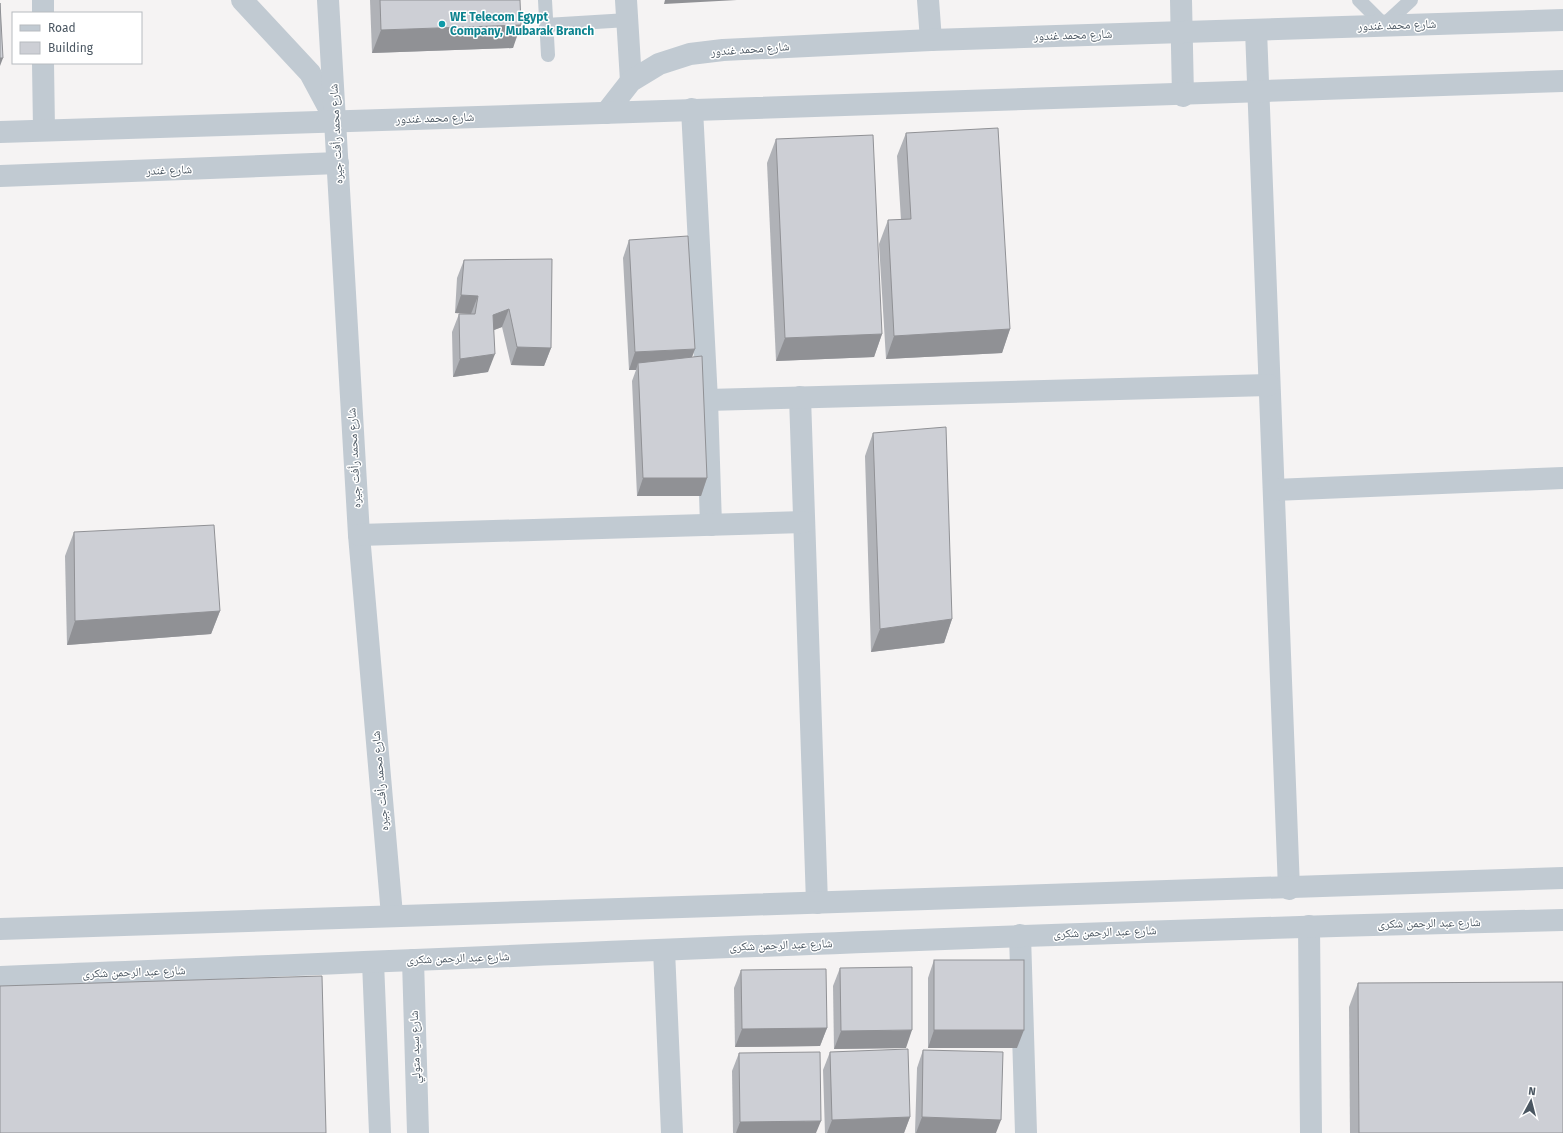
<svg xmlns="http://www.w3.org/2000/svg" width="1563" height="1133" viewBox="0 0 1563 1133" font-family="'Fira Sans','Noto Naskh Arabic',sans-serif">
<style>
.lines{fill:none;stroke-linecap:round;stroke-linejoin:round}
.service{stroke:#c1cad2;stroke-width:14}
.minor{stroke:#c1cad2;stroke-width:22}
.tertiary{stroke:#c1cad2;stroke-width:22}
.wall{fill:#b0b2b7}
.shaded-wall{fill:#909195}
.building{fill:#cdcfd5;stroke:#909195}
.culture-dot{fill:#0f9aa8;stroke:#fff;stroke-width:1.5}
.labels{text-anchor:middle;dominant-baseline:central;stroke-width:3;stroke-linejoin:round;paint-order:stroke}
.culture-label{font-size:12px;font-weight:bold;fill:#0d838f;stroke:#fff;text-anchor:start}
.street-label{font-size:12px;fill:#4a5661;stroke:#fff}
</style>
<rect width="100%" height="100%" fill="#f5f3f3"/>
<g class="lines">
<!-- service -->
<g class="service">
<polyline points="545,0 548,55"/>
<polyline points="1359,0 1384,25 1411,0"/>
<polyline points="546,25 628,20"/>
</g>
<!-- minor -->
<g class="minor">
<polyline points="43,0 43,13"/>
<polyline points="242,0 310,73 332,114"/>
<polyline points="328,0 359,535 392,915"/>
<polyline points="626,0 631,81"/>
<polyline points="928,0 931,40"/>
<polyline points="1181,0 1183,96"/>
<polyline points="1256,30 1289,889"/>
<polyline points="43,63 44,130"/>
<polyline points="692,109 707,400 711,525"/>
<polyline points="606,113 631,81 659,64 690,54 723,50 931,40 1563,20"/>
<path d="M0,132C521,114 1042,102 1563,81"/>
<polyline points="0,176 338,163"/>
<polyline points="800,397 817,903"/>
<polyline points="707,400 1269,385"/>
<polyline points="1274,490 1563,478"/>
<polyline points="359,535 804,522"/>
<polyline points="1309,926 1311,1133"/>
<polyline points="1020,935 1026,1133"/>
<polyline points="664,950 672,1133"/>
</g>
<!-- tertiary -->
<g class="tertiary">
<path d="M0,929C521,910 1042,898 1563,878"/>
<polyline points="413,960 418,1133"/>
<polyline points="373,962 380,1133"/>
<path d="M0,977C521,956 1042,932 1563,920"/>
</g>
</g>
<!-- wall -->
<g class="wall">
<polygon points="370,0 520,0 513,48 372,53"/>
<polygon points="906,133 1010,329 1002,353 886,359 879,244 888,220 901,220 897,156"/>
<polygon points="776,139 882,334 874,357 776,361 767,163"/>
<polygon points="629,240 695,349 692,357 707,478 701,496 637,496 632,381 636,370 629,370 623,258"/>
<polygon points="464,260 551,348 544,366 511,365 502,327 494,330 488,372 453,377 452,332 459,314 471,314 455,313 457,278"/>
<polygon points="873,433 952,619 944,643 871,652 865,456"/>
<polygon points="74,532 220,611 211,634 67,645 65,556"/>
<polygon points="934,960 1017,1048 928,1048 928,978"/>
<polygon points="840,968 906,1048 834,1049 833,986"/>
<polygon points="741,970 827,1028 820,1046 735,1047 734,988"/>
<polygon points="1358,983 1563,1133 1350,1133 1349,1007"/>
<polygon points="923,1050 996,1133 915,1133 917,1068"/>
<polygon points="830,1052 910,1117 904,1133 825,1133 823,1070"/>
<polygon points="739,1053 816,1133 733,1133 732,1071"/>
</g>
<!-- shaded-wall -->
<g class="shaded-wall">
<polygon points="665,0 737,0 664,4"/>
<polygon points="521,25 513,48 372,53 381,30"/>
<polygon points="0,58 3,58 0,66"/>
<polygon points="461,295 478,296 471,314 455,313"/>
<polygon points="509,309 502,327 486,333 493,315"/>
<polygon points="1010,329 1002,353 886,359 894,336"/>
<polygon points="882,334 874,357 776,361 785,338"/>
<polygon points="517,347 551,348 544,366 511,365"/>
<polygon points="695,349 688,367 638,363 636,370 629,370 635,352"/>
<polygon points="495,354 488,372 453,377 460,359"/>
<polygon points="643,478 707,478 701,496 637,496"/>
<polygon points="220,611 211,634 67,645 75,621"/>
<polygon points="952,619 944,643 871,652 880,629"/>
<polygon points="827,1028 820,1046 735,1047 742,1029"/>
<polygon points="912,1030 906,1048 834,1049 841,1031"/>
<polygon points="934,1030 1024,1030 1017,1048 928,1048"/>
<polygon points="910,1117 904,1133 827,1133 832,1120"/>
<polygon points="922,1117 1001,1120 996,1133 916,1133"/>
<polygon points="821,1121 816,1133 736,1133 740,1122"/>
</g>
<!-- building -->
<g class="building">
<polygon points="380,0 520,0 521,25 381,30"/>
<polygon points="0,3 3,58 0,58"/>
<polygon points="998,128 1010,329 894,336 888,220 911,219 906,133"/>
<polygon points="873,135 882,334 785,338 776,139"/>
<polygon points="688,236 695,349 635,352 629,240"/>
<polygon points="552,259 551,348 517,347 509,309 493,315 495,354 460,359 459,314 475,314 478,296 461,295 464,260"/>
<polygon points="702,356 707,478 643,478 638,363"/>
<polygon points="946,427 952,619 880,629 873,433"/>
<polygon points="214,525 220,611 75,621 74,532"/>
<rect x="934" y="960" width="90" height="70"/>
<polygon points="912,967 912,1030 841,1031 840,968"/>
<polygon points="826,969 827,1028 742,1029 741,970"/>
<polygon points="322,976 326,1133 0,1133 0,986"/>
<polygon points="1563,982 1563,1133 1359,1133 1358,983"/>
<polygon points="908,1049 910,1117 832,1120 830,1052"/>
<polygon points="923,1050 1003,1052 1001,1120 922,1117"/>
<polygon points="820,1052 821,1121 740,1122 739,1053"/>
</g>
<!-- markers -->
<circle class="culture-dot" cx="442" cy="24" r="4"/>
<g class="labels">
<!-- culture labels -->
<g class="culture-label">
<text x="450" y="17">WE Telecom Egypt<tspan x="450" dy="14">Company, Mubarak Branch</tspan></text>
</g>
<!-- street labels -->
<g class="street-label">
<text transform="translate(1397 25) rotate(-2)">شارع محمد غندور</text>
<text transform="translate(1073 35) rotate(-2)">شارع محمد غندور</text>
<text transform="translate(750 49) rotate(-4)">شارع محمد غندور</text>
<text transform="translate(435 118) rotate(-2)">شارع محمد غندور</text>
<text transform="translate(336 134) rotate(-93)">شارع محمد رأفت جيره</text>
<text transform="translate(169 170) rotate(-2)">شارع غندر</text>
<text transform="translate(354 458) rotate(-93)">شارع محمد رأفت جيره</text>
<text transform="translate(380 781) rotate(-95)">شارع محمد رأفت جيره</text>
<text transform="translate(1429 923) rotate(-1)">شارع عبد الرحمن شكرى</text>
<text transform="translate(1105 932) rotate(-2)">شارع عبد الرحمن شكرى</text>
<text transform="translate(781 945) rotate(-2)">شارع عبد الرحمن شكرى</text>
<text transform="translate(458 958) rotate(-2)">شارع عبد الرحمن شكرى</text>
<text transform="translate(134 972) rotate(-2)">شارع عبد الرحمن شكرى</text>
<text transform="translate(415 1047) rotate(-92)">شارع سيد متولي</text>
</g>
</g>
<!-- legend -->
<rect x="12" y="12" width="130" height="52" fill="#ffffff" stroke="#b7bbc0"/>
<rect x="20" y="25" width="20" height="6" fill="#c1cad2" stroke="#b7bbc0"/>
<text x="48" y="32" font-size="12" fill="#4a5661">Road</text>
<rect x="20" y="42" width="20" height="12" fill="#cdcfd5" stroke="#b7bbc0"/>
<text x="48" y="52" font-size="12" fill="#4a5661">Building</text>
<!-- north arrow -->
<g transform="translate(1531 1101) rotate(7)" stroke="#ffffff" stroke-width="3" paint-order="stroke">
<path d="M0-3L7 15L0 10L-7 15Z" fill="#4a5661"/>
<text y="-6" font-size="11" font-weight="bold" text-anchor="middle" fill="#4a5661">N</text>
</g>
</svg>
